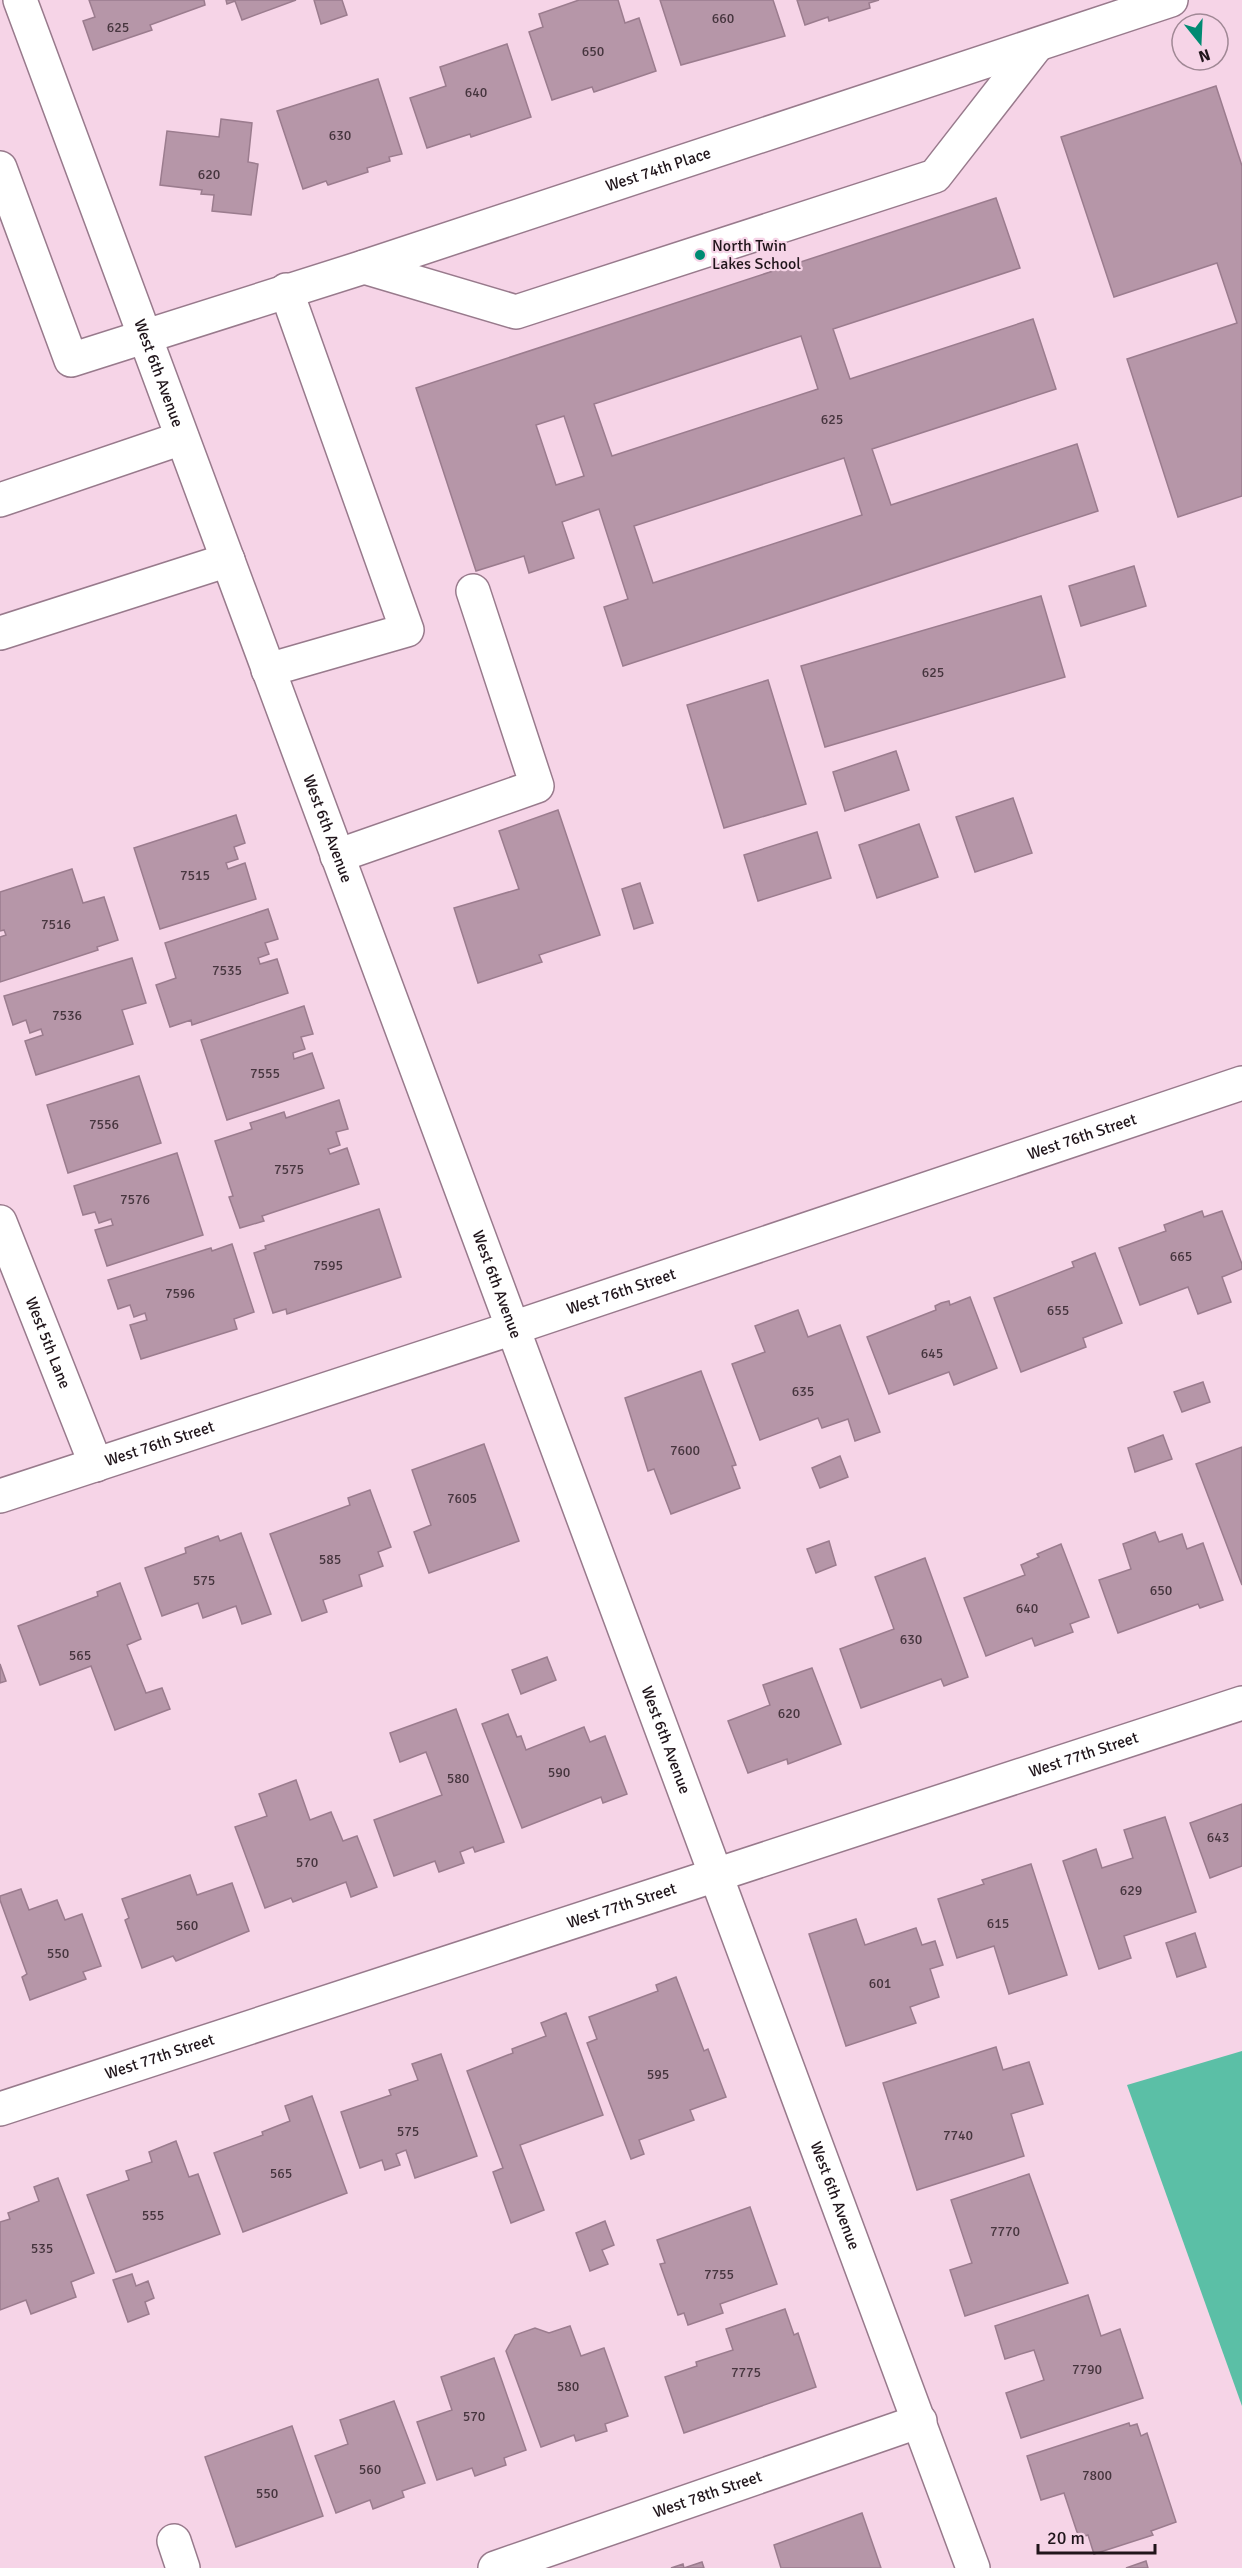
<svg xmlns="http://www.w3.org/2000/svg" width="1242" height="2568" viewBox="0 0 1242 2568" font-family="Signika,sans-serif">
<style>
.water{fill:#5bbfa6}
.building{fill:#b696a8;stroke:#9b7c8e;stroke-width:1.5;fill-rule:evenodd}
.lines{fill:none;stroke-linecap:round;stroke-linejoin:round}
.minor-casing{stroke:#987a8c;stroke-width:36}
.minor{stroke:#fff;stroke-width:33}
.poi-dot{fill:#008b73;stroke:#f6d4e7;stroke-width:2}
.labels{text-anchor:middle;dominant-baseline:central;stroke-width:4.5;stroke-linejoin:round;paint-order:stroke}
.number-label{font-size:14px;fill:#46353e}
.street-label{font-size:16px;fill:#20151b;stroke:#f6d4e7}
.poi-label{font-size:16px;fill:#20151b;stroke:#f6d4e7;text-anchor:start}
</style>
<rect width="100%" height="100%" fill="#f6d4e7"/>
<!-- water -->
<polygon class="water" points="1242,2051 1242,2406 1127,2085"/>
<!-- building -->
<g class="building">
<polygon points="89,0 204,0 205,5 150,25 152,30 93,50 83,21 95,17"/>
<polygon points="226,0 296,0 242,20 235,1 227,4"/>
<polygon points="314,0 342,0 347,15 321,24"/>
<polygon points="579,0 618,0 625,23 639,18 656,71 594,92 592,87 552,100 529,32 543,27 539,14"/>
<polygon points="660,0 773,0 785,36 681,65"/>
<polygon points="797,0 879,0 869,3 870,8 829,21 828,17 805,25"/>
<polygon points="507,44 531,117 471,137 470,134 427,148 410,98 446,86 440,67"/>
<polygon points="378,79 402,154 389,157 390,161 367,168 368,172 328,185 326,181 303,189 277,111"/>
<polygon points="1216,86 1242,166 1242,496 1178,517 1127,359 1237,323 1217,263 1114,297 1061,137"/>
<polygon points="221,119 252,123 248,162 258,164 251,215 212,211 214,195 201,194 202,190 160,185 167,131 219,137"/>
<path d="M996,198L1020,268L833,329L850,379L1033,319L1056,389L872,449L891,505L1077,444L1098,511L623,666L604,607L628,599L599,509L562,522L574,558L529,573L524,556L476,571L416,388ZM801,336L818,389L612,456L594,404ZM564,416L584,476L556,485L536,425ZM844,458L862,515L653,583L634,526Z"/>
<polygon points="1134,566 1146,606 1081,626 1069,586"/>
<polygon points="1041,596 1065,677 825,747 801,666"/>
<polygon points="768,680 806,804 724,828 687,705"/>
<polygon points="896,751 909,790 845,811 833,772"/>
<polygon points="1013,798 1032,853 975,872 956,817"/>
<polygon points="558,810 600,935 539,955 542,962 478,983 454,908 519,889 499,831"/>
<polygon points="236,815 245,843 234,847 238,859 226,863 228,869 245,863 256,899 160,929 134,848"/>
<polygon points="919,824 938,877 877,898 859,845"/>
<polygon points="817,832 831,878 758,901 744,855"/>
<polygon points="72,869 83,903 104,897 118,940 97,947 98,950 0,982 0,937 6,935 4,930 0,931 0,892"/>
<polygon points="640,883 653,923 634,929 622,889"/>
<polygon points="268,909 278,939 265,943 269,954 258,958 260,964 277,959 288,993 192,1025 191,1020 170,1027 156,985 176,978 165,943"/>
<polygon points="132,958 146,1003 122,1010 133,1044 36,1075 25,1041 43,1035 41,1029 30,1033 26,1020 13,1025 4,996"/>
<polygon points="304,1006 313,1034 301,1037 305,1049 293,1053 294,1059 312,1053 324,1088 227,1120 201,1040"/>
<polygon points="139,1076 161,1143 68,1173 47,1105"/>
<polygon points="339,1100 348,1129 336,1132 340,1145 328,1149 330,1154 347,1148 359,1184 262,1216 264,1221 240,1228 229,1197 233,1196 215,1141 252,1129 250,1123 284,1112 286,1118"/>
<polygon points="177,1153 203,1235 107,1266 95,1230 113,1225 111,1219 99,1223 95,1212 83,1215 74,1186"/>
<polygon points="379,1209 401,1277 287,1314 286,1309 273,1313 254,1253 266,1249 265,1246"/>
<polygon points="1202,1211 1204,1217 1222,1211 1242,1264 1242,1269 1222,1277 1231,1302 1198,1314 1188,1287 1140,1305 1119,1248 1166,1231 1164,1225"/>
<polygon points="232,1244 254,1312 234,1319 237,1329 141,1359 130,1325 147,1320 145,1313 134,1317 130,1305 118,1309 108,1280 211,1248 212,1251"/>
<polygon points="1095,1253 1122,1323 1083,1338 1086,1347 1021,1372 994,1298 1074,1267 1072,1262"/>
<polygon points="970,1297 997,1368 954,1385 949,1372 889,1394 867,1337 936,1310 935,1306 941,1303 949,1301 950,1305"/>
<polygon points="798,1310 808,1337 840,1325 880,1432 855,1441 848,1419 822,1428 818,1418 760,1440 732,1364 765,1352 755,1326"/>
<polygon points="701,1371 736,1465 732,1466 740,1488 671,1514 654,1469 648,1471 625,1398"/>
<polygon points="1203,1382 1210,1402 1182,1412 1174,1392"/>
<polygon points="1163,1435 1172,1459 1135,1472 1128,1448"/>
<polygon points="484,1444 519,1541 429,1573 414,1532 431,1525 412,1470"/>
<polygon points="1242,1447 1242,1585 1196,1464"/>
<polygon points="840,1456 848,1477 820,1488 812,1468"/>
<polygon points="370,1490 391,1547 378,1552 383,1566 359,1575 362,1586 323,1600 327,1612 302,1621 270,1534 350,1505 348,1498"/>
<polygon points="1155,1532 1159,1542 1182,1534 1187,1549 1203,1543 1223,1600 1200,1608 1198,1604 1118,1633 1099,1580 1131,1569 1123,1544"/>
<polygon points="241,1533 271,1614 242,1624 236,1606 203,1618 198,1603 162,1616 145,1568 186,1553 185,1548 218,1536 220,1541"/>
<polygon points="829,1541 836,1565 816,1573 807,1549"/>
<polygon points="1061,1544 1089,1617 1070,1624 1073,1632 1035,1646 1032,1638 986,1656 964,1598 1025,1575 1021,1565 1039,1557 1037,1554"/>
<polygon points="925,1558 968,1677 944,1686 941,1679 861,1708 840,1649 894,1629 875,1577"/>
<polygon points="120,1583 141,1639 127,1645 146,1693 162,1688 170,1709 115,1730 91,1666 40,1685 18,1626 98,1596 97,1592"/>
<polygon points="547,1657 556,1680 521,1694 512,1670"/>
<polygon points="0,1664 6,1681 0,1683"/>
<polygon points="812,1668 841,1744 788,1764 787,1759 748,1773 728,1721 770,1705 763,1685"/>
<polygon points="456,1709 504,1842 475,1852 473,1847 460,1852 464,1863 439,1872 435,1861 394,1876 374,1820 442,1795 426,1752 400,1762 390,1733"/>
<polygon points="508,1714 517,1737 521,1736 526,1750 584,1727 590,1742 605,1736 627,1794 603,1803 601,1797 522,1828 482,1724"/>
<polygon points="296,1780 310,1820 331,1812 343,1841 357,1836 377,1887 351,1897 346,1882 293,1902 291,1898 265,1908 235,1827 267,1816 259,1794"/>
<polygon points="1242,1804 1242,1866 1210,1878 1190,1823"/>
<polygon points="1165,1817 1196,1912 1124,1936 1131,1958 1099,1969 1063,1861 1096,1849 1102,1868 1133,1858 1124,1830"/>
<polygon points="1031,1864 1067,1975 1009,1994 994,1946 957,1958 938,1899 984,1884 982,1880"/>
<polygon points="190,1875 197,1895 232,1883 249,1931 176,1961 173,1956 142,1968 125,1920 129,1918 122,1899"/>
<polygon points="21,1889 29,1910 57,1900 65,1920 82,1914 101,1966 83,1972 86,1979 30,2000 22,1977 27,1974 0,1900 0,1896"/>
<polygon points="856,1919 865,1945 916,1928 922,1945 935,1941 943,1965 930,1969 939,1997 910,2007 916,2023 846,2046 809,1934"/>
<polygon points="1195,1933 1206,1967 1177,1977 1166,1943"/>
<polygon points="676,1977 704,2051 708,2049 726,2097 690,2110 694,2120 639,2140 644,2154 631,2159 587,2043 597,2039 589,2017 658,1991 656,1985"/>
<polygon points="566,2013 603,2115 520,2145 544,2210 511,2223 493,2172 503,2168 467,2071 513,2053 512,2049 546,2036 541,2023"/>
<polygon points="996,2047 1003,2070 1029,2062 1043,2104 1011,2114 1024,2156 917,2190 883,2083"/>
<polygon points="441,2054 477,2156 415,2178 406,2150 396,2154 400,2165 385,2170 382,2160 360,2168 341,2112 391,2095 389,2090 418,2080 412,2064"/>
<polygon points="312,2096 347,2193 243,2232 214,2153 263,2135 262,2132 290,2121 285,2106"/>
<polygon points="176,2141 189,2177 198,2174 220,2234 116,2272 87,2195 129,2180 126,2171 152,2162 149,2152"/>
<polygon points="1029,2174 1068,2283 965,2316 950,2270 972,2263 951,2200"/>
<polygon points="58,2178 94,2273 71,2282 76,2297 31,2314 26,2300 0,2310 0,2222 10,2219 8,2213 39,2201 34,2187"/>
<polygon points="750,2207 777,2284 720,2304 723,2313 688,2325 684,2313 678,2315 660,2264 665,2263 657,2240"/>
<polygon points="605,2221 614,2245 602,2250 608,2264 590,2271 576,2233"/>
<polygon points="132,2274 136,2286 148,2281 154,2298 145,2302 149,2314 128,2322 113,2280"/>
<polygon points="1088,2295 1101,2336 1120,2329 1143,2398 1021,2438 1006,2393 1044,2380 1034,2350 1005,2359 995,2326"/>
<polygon points="785,2309 794,2335 798,2333 816,2387 684,2433 665,2377 697,2366 696,2362 733,2350 726,2329"/>
<polygon points="570,2326 581,2356 604,2348 628,2416 605,2424 607,2431 576,2441 574,2435 541,2447 506,2351 515,2335 535,2328 549,2333"/>
<polygon points="494,2358 526,2450 504,2458 506,2465 475,2476 472,2468 437,2480 417,2422 452,2410 441,2377"/>
<polygon points="394,2401 425,2483 402,2491 404,2497 373,2509 370,2500 336,2513 315,2456 348,2444 340,2420"/>
<polygon points="1129,2423 1130,2426 1137,2424 1141,2436 1147,2433 1176,2522 1151,2531 1153,2535 1094,2554 1088,2535 1079,2538 1064,2493 1041,2500 1027,2456"/>
<polygon points="292,2426 323,2516 236,2547 205,2457"/>
<polygon points="862,2513 881,2568 781,2568 774,2545"/>
<polygon points="1146,2561 1148,2568 1126,2568"/>
<polygon points="702,2562 704,2568 671,2568 683,2564 684,2568"/>
</g>
<g class="lines">
<!-- minor casing -->
<g class="minor-casing">
<g id="minor">
<path id="s1" d="M20,0L973,2568"/>
<path id="s2" d="M0,168L71,360L364,267L1171,0"/>
<polyline points="364,267 516,312 935,176 1037,45"/>
<polyline points="0,500 182,438"/>
<polyline points="0,633 228,560"/>
<polyline points="268,670 407,630 286,290"/>
<polyline points="337,856 537,786 473,591"/>
<path id="s3" d="M0,1222L96,1465"/>
<path id="s4" d="M0,1496L513,1328L1242,1083"/>
<path id="s5" d="M0,2109L1242,1703"/>
<polyline points="174,2541 183,2568"/>
<path id="s6" d="M495,2568L920,2421"/>
</g>
</g>
<!-- minor -->
<use href="#minor" class="minor"/>
</g>
<!-- markers -->
<circle class="poi-dot" cx="700" cy="255" r="6"/>
<g class="labels">
<!-- number labels -->
<g class="number-label">
<text x="723" y="18">660</text>
<text x="118" y="27">625</text>
<text x="593" y="51">650</text>
<text x="476" y="92">640</text>
<text x="340" y="135">630</text>
<text x="209" y="174">620</text>
<text x="832" y="419">625</text>
<text x="933" y="672">625</text>
<text x="195" y="875">7515</text>
<text x="56" y="924">7516</text>
<text x="227" y="970">7535</text>
<text x="67" y="1015">7536</text>
<text x="265" y="1073">7555</text>
<text x="104" y="1124">7556</text>
<text x="289" y="1169">7575</text>
<text x="135" y="1199">7576</text>
<text x="1181" y="1256">665</text>
<text x="328" y="1265">7595</text>
<text x="180" y="1293">7596</text>
<text x="1058" y="1310">655</text>
<text x="932" y="1353">645</text>
<text x="803" y="1391">635</text>
<text x="685" y="1450">7600</text>
<text x="462" y="1498">7605</text>
<text x="330" y="1559">585</text>
<text x="204" y="1580">575</text>
<text x="1161" y="1590">650</text>
<text x="1027" y="1608">640</text>
<text x="911" y="1639">630</text>
<text x="80" y="1655">565</text>
<text x="789" y="1713">620</text>
<text x="559" y="1772">590</text>
<text x="458" y="1778">580</text>
<text x="1218" y="1837">643</text>
<text x="307" y="1862">570</text>
<text x="1131" y="1890">629</text>
<text x="998" y="1923">615</text>
<text x="187" y="1925">560</text>
<text x="58" y="1953">550</text>
<text x="880" y="1983">601</text>
<text x="658" y="2074">595</text>
<text x="408" y="2131">575</text>
<text x="958" y="2135">7740</text>
<text x="281" y="2173">565</text>
<text x="153" y="2215">555</text>
<text x="1005" y="2231">7770</text>
<text x="42" y="2248">535</text>
<text x="719" y="2274">7755</text>
<text x="1087" y="2369">7790</text>
<text x="746" y="2372">7775</text>
<text x="568" y="2386">580</text>
<text x="474" y="2416">570</text>
<text x="370" y="2469">560</text>
<text x="1097" y="2475">7800</text>
<text x="267" y="2493">550</text>
</g>
<!-- street labels -->
<g class="street-label">
<text stroke="none"><textPath href="#s2" startOffset="822">West 74th Place</textPath></text>
<text stroke="none"><textPath href="#s1" startOffset="398">West 6th Avenue</textPath></text>
<text stroke="none"><textPath href="#s1" startOffset="884">West 6th Avenue</textPath></text>
<text stroke="none"><textPath href="#s4" startOffset="1140">West 76th Street</textPath></text>
<text stroke="none"><textPath href="#s1" startOffset="1370">West 6th Avenue</textPath></text>
<text stroke="none"><textPath href="#s4" startOffset="654">West 76th Street</textPath></text>
<text stroke="none"><textPath href="#s3" startOffset="130">West 5th Lane</textPath></text>
<text stroke="none"><textPath href="#s4" startOffset="168">West 76th Street</textPath></text>
<text stroke="none"><textPath href="#s1" startOffset="1856">West 6th Avenue</textPath></text>
<text stroke="none"><textPath href="#s5" startOffset="1140">West 77th Street</textPath></text>
<text stroke="none"><textPath href="#s5" startOffset="654">West 77th Street</textPath></text>
<text stroke="none"><textPath href="#s5" startOffset="168">West 77th Street</textPath></text>
<text stroke="none"><textPath href="#s1" startOffset="2342">West 6th Avenue</textPath></text>
<text stroke="none"><textPath href="#s6" startOffset="225">West 78th Street</textPath></text>
</g>
<!-- poi labels -->
<g class="poi-label">
<text x="712" y="246">North Twin<tspan x="712" dy="18">Lakes School</tspan></text>
</g>
</g>
<!-- north arrow -->
<g transform="translate(1200 42) rotate(162)"><circle r="28" fill="#f6d4e7" stroke="#a08895" stroke-width="1.5"/>
<path d="M0-4.5L10 22L0 15L-10 22Z" fill="#008b73"/>
<text y="-9" font-size="16" font-weight="bold" text-anchor="middle" fill="#20151b">N</text>
</g>
<!-- scale -->
<path d="M1038 2544v9h117v-9" fill="none" stroke="#20151b" stroke-width="3"/>
<text x="1047" y="2544" font-size="18" fill="#20151b" stroke="#f6d4e7" stroke-width="4.5" paint-order="stroke">20 m</text>
</svg>
